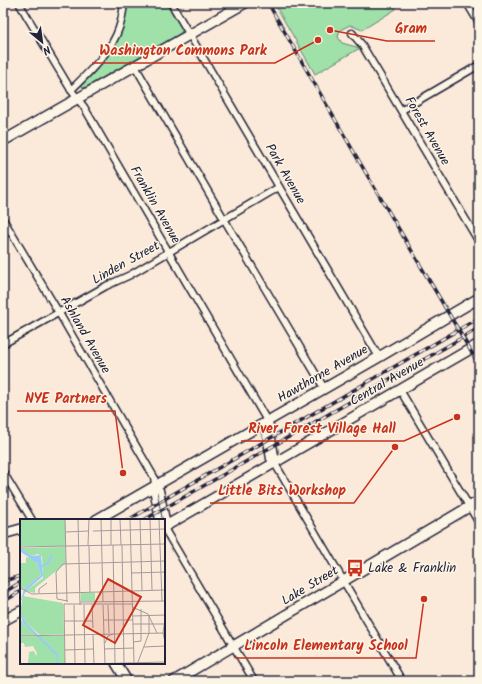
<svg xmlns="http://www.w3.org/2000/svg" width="482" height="684" viewBox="0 0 482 684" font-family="Kalam,sans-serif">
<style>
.green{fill:#a0e0a9;stroke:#618172}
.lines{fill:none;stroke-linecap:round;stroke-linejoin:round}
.street-casing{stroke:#22223b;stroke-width:9}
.secondary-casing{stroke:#22223b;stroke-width:12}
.street{stroke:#fcf5e5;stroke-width:6}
.secondary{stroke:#fcf5e5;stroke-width:9}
.rail-casing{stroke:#22223b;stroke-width:3.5}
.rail{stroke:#fcf5e5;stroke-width:2;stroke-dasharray:6;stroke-linecap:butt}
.labels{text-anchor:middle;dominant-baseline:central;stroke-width:3;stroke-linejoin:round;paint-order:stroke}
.street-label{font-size:13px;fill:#22223b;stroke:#fcf5e5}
.poi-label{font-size:13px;fill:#22223b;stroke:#fcf5e5;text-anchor:start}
.inset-river{fill:none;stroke:#96cdf5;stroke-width:2}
.inset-road{fill:none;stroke:#a49a9a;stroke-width:1}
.view{fill:#c8321e;fill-opacity:0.15;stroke:#c8321e;stroke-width:2}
.inset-edge{fill:none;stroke:#22223b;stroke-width:2}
.leader{fill:none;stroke:#c8321e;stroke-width:1.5}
.callout-dot{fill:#c8321e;stroke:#fcf5e5;stroke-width:1.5}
.callout-label{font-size:14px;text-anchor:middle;font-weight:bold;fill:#c8321e;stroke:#fcf5e5;stroke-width:3;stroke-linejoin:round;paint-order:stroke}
</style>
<rect width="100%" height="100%" fill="#fbeada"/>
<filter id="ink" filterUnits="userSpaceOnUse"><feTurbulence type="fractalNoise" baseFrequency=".025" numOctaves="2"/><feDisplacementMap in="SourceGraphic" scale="8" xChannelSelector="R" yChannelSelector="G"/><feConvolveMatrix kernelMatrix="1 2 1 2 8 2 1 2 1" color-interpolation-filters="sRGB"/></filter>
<g filter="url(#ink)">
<!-- green -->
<g class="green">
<path d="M128,3H166L182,29L181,33L84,88L82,87L83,84C107,62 121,36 128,3Z"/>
<polygon points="274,3 393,3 396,9 362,30 350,25 340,30 338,37 342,43 360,48 315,74"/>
</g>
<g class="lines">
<!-- street casing -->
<g class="street-casing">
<g id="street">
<polyline points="19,3 71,90 84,107 270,426 275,456 274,462"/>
<polyline points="171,3 379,357"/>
<polyline points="467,3 479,23"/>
<polyline points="352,33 362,45 479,242"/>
<polyline points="135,66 224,219 324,388"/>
<path d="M71,90C87,74 112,51 119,28C122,20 123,11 124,3"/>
<polyline points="402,110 479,65"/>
<polyline points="3,219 59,313 154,477 155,485 154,494 159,520"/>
<polyline points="3,344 106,286 130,275 279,187"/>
<polyline points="400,390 479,523"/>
<polyline points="267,421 265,429 270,459 274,462 402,681"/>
<polyline points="3,472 32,520"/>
<polyline points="155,485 160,490 166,520 164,526"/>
<polyline points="164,528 254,681"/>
</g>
</g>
<!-- secondary casing -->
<g class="secondary-casing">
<g id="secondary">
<polyline points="3,141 245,3"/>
<polyline points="96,520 379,357 479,298"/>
<polyline points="164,527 479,344"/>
<polyline points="3,534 21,529"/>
<polyline points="3,621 21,611"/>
<polyline points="116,663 127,681"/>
<polyline points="174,681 479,501"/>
</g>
</g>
<!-- street -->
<use href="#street" class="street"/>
<!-- secondary -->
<use href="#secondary" class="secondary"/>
<!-- rail casing -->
<g class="rail-casing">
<g id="rail">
<polyline points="268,3 370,180 479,365"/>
<polyline points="128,520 479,318"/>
<polyline points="144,520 479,328"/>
<polyline points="3,581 21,576"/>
<polyline points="3,593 21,582"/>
<polyline points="3,602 21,591"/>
</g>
</g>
<!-- rail -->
<use href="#rail" class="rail"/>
</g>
</g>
<!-- icons -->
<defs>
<g id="bus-bare" transform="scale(1.38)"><path d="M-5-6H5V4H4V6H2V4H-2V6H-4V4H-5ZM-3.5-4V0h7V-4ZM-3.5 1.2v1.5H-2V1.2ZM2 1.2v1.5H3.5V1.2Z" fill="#c8321e" stroke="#fcf5e5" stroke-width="2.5" paint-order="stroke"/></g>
</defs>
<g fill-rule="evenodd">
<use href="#bus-bare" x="355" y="568"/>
</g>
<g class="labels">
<!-- street labels -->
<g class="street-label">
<text transform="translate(427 131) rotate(60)">Forest Avenue</text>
<text transform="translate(285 174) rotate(60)">Park Avenue</text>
<text transform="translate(155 205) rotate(60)">Franklin Avenue</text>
<text transform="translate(126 263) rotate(-29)">Linden Street</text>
<text transform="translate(85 335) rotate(60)">Ashland Avenue</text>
<text transform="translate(323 374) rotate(-30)">Hawthorne Avenue</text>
<text transform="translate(387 382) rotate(-30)">Central Avenue</text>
<text transform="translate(310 586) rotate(-31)">Lake Street</text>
</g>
<!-- poi labels -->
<g class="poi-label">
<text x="368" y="568">Lake &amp; Franklin</text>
</g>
</g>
<!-- overview -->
<g transform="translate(20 519)">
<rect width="145" height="145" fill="#fbeada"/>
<path d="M0,0H45L46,27H0ZM45,28L46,44L15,69V74L6,72L23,59L22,37L18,35L11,37L0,29ZM6,38L11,39L17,44L21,56L4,70L0,69V44H6ZM61,74H75V82H61ZM3,77L43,84L44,115L20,116L7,105L0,94ZM0,99L3,104L16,116L0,117ZM44,116L45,145H8L9,133L14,132L16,137L17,134L13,127L5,128L4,124H0V118Z" fill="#a0e0a9"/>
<path d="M0,28L11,37L21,36L23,57L6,72L0,84L4,70L21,56L17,44L1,33ZM0,94L7,105L38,135V145H36L37,137L3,104Z" fill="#96cdf5"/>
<path class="inset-river" d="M21,48L28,44L32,36"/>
<path class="inset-road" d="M45,0L47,83M58,0L60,86M81,0L83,83M91,0V26M100,0L101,26M110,0L114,143M120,0L122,71M130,0L132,71M139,0L142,82M73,12L145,10M46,13L68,12M68,26L69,0M93,26L95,144M102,26L104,144M69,27L70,73M0,28L145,25M112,54L145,53M0,69L12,75L145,71M19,74V70L27,64M48,82L37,80L36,53L43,45L145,42M60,83L145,82M54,86L55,145M64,86L65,145M72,86L73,109M83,86L85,145M88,86L89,114M112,88L128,95L137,114M113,97L145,96M145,100L143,114L145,123M84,101H113M44,102H73M113,105H145M73,115L74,145M0,117L145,114M113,123L121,122V90M85,124L88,117L93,115M124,128L145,127M84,130L114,129M45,131L73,130M118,143L129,114V96M45,145L44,85H112M62,145L145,143"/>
<path class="view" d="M88,60L121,78L95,124L63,106Z"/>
<rect width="145" height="145" class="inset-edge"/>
</g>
<!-- callouts -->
<path class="leader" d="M330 30L387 41H435M318 40L275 63H92M123 473L115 411H17M457 417L404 441H241M395 447L354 503H210M424 599L416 658H236"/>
<g class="callout-dot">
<circle cx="330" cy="30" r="4"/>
<circle cx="318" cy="40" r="4"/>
<circle cx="123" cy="473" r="4"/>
<circle cx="457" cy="417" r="4"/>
<circle cx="395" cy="447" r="4"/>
<circle cx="424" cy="599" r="4"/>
</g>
<g class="callout-label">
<text x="411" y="33">Gram</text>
<text x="183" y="55">Washington Commons Park</text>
<text x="66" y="403">NYE Partners</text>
<text x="322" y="433">River Forest Village Hall</text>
<text x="282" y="495">Little Bits Workshop</text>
<text x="326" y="650">Lincoln Elementary School</text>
</g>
<!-- margin -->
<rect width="482" height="684" fill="none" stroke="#fcf5e5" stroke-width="16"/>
<rect x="8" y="8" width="466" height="668" fill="none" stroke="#22223b" stroke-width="1.5" filter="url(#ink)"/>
<!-- north arrow -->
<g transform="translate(42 42) rotate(151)" stroke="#fcf5e5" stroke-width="3" paint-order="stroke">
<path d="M0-3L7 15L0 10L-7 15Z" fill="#22223b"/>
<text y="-6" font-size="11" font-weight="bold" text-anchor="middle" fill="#22223b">N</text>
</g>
</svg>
